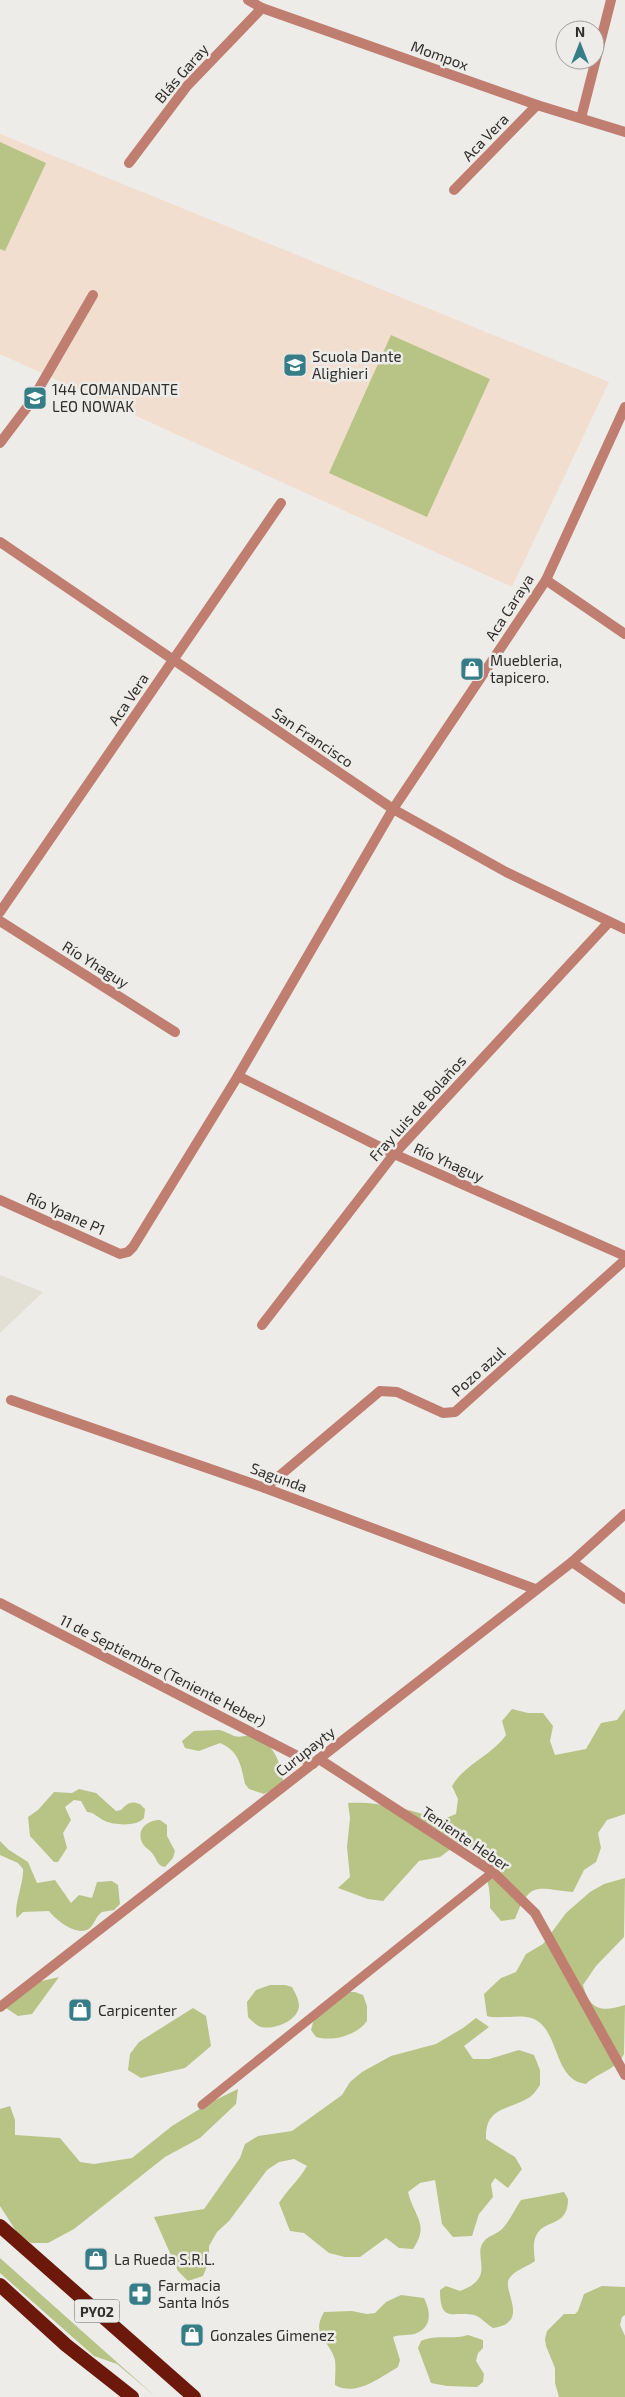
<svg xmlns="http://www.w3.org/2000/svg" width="625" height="2397" viewBox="0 0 625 2397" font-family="'Exo 2',sans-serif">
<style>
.built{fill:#e2e0d5}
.education{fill:#f2decf}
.green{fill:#b7c485}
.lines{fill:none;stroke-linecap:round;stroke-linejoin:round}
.service{stroke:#bf7e70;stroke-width:9}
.minor{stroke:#bf7e70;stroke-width:10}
.trunk{stroke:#6c180a;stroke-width:14}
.labels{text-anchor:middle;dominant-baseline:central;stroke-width:5;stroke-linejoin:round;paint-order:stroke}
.shield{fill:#edece9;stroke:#676765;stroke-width:1}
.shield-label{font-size:14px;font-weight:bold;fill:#2e2e2c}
.street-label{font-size:15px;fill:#2e2e2c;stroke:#edece9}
.poi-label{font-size:15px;fill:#2e2e2c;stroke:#edece9;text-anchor:start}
</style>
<rect width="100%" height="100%" fill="#edece9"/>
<!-- built -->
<polygon class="built" points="0,1275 43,1292 0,1333"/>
<!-- education -->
<polygon class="education" points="0,134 609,382 512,587 0,354"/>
<!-- green -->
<g class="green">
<polygon points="0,142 46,163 5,251 0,249"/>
<polygon points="391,335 490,379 427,517 329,473"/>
<path d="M512,1709L528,1713H543L553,1726L550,1741L555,1755L586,1749L601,1723L617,1720L625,1709V1814L607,1820L598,1833L601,1848L596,1862L584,1870L573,1892C538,1889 530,1879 515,1919L501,1921L490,1908C491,1885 485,1868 474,1848L456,1845L440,1857L419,1861L383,1901L368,1899L338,1888L350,1877L347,1847L350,1818L348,1803C379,1801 412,1810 441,1820L456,1814L458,1799L452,1786C465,1764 491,1756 506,1735L502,1721Z"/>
<path d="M219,1730C225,1731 229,1734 234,1736C240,1738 244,1735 250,1736C272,1738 283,1765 283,1784L264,1794L249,1789L245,1784C241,1765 239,1751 220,1743L199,1751L185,1748L182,1741L194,1731Z"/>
<path d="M79,1789L96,1793L116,1811L121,1810C127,1804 130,1800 140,1804L145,1809L144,1818C137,1827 114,1825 105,1821C98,1818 94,1812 87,1812L81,1801L74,1800L65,1807L71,1820L63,1833L67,1848L58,1862H54L30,1836L28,1817L38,1810L54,1792L72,1793Z"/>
<path d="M160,1820L167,1825V1836L175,1851L173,1858L165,1867C157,1866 157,1859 152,1853C149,1849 145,1848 143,1844C135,1830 147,1820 160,1820Z"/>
<path d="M0,1841L9,1850L28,1862L37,1883L55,1880L71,1903L79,1895L92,1898L97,1882L112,1881L118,1885L120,1904L114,1910L102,1912C96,1916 95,1923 90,1928C78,1938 56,1920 49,1911L23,1912L17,1918C13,1907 24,1883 23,1869L18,1863L0,1855Z"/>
<path d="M625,1878L624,1937L596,1966L583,1985C590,2011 602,2012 625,2005L624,2054C617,2070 598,2072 586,2084C553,2080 560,2031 534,2019C519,2013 502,2020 487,2016L484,1994L501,1978L516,1972L526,1954L543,1944L566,1913L590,1892L604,1884Z"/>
<polygon points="59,1977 32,2014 18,2016 6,2008 10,1993 25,1985"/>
<path d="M270,1985H285L292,1987C295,1993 299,1999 299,2006C298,2021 274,2030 261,2027C256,2025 252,2021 248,2017L247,2002L256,1990Z"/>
<path d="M339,1992H355L363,1995L367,2006V2021C357,2035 333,2042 316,2037L311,2030L317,2007Z"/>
<polygon points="193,2008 206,2016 211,2046 185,2068 141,2078 128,2070 130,2054 139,2042"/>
<path d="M476,2018L489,2027L464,2046L473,2059H489L519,2050L534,2055L540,2070V2085C537,2089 534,2094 530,2097C508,2111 485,2106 486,2139L515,2157L522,2169L508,2188L495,2178L491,2184L493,2197L479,2214L472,2236L453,2237L442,2224L435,2180L420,2183L408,2192C414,2217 430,2224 413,2249L399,2248L386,2238L360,2257H345L329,2253L304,2233L290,2231L279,2203C288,2189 299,2180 307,2166L294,2159L279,2162L267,2170L229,2221L217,2232L209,2246V2261L203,2276L188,2281L178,2271L154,2217L204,2209L240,2158L245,2144L258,2136L292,2131L342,2095L350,2082L362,2072L391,2056L436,2044L463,2028Z"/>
<polygon points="238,2089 236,2104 200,2138 165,2157 74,2229 48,2243 31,2243 18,2234 0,2206 0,2109 10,2106 15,2120 15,2135 60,2138 80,2162 94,2164 132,2158 172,2126 211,2102"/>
<path d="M564,2192L568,2199C568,2237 527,2209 535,2261C527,2267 514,2270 509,2279C502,2290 531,2323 493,2328C487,2325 480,2316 474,2315C453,2311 440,2324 440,2290L446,2286L460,2291C499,2277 470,2255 485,2240C489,2236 497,2234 502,2229C509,2222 515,2209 521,2200Z"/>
<polygon points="0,2258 156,2397 117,2364 94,2356 0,2273"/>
<polygon points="602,2286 625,2287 625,2315 622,2317 620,2325 625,2336 625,2397 559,2397 555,2383 555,2368 546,2346 545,2339 547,2331 564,2314 575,2314 578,2311 584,2294"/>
<path d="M401,2295L424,2298C430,2310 433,2326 417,2333C410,2336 401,2334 393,2337L400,2360L398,2367C379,2378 356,2397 335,2385C335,2377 336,2367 335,2360C330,2340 310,2336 324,2312L352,2311L367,2314L375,2313L386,2302Z"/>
<path d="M468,2335L483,2340V2348L478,2353L476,2361L484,2374L483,2382L477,2387L447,2386L431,2383L418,2348L421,2341C436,2334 453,2340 468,2335Z"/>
</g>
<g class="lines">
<!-- service -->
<polyline class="service" points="202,2105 493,1872"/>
<!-- minor -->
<g class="minor">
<polyline points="248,0 262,8 537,105 625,132"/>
<polyline points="581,118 611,0"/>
<polyline points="129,163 187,86 262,8"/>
<polyline points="454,190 537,105"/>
<polyline points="0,443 31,402 93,295"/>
<polyline points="0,542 393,809 506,872 625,929"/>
<polyline points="546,580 625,634"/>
<polyline points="0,912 281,503"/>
<polyline points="0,921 175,1032"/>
<polyline points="238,1076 394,1154 625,1256"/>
<polyline points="0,1200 120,1254 128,1252 133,1247 238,1076 393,809 546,580 625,407"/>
<polyline points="262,1325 394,1154 609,922"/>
<polyline points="11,1400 265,1488 535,1589"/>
<polyline points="265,1488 380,1391 397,1392 443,1413 455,1412 625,1260"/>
<polyline points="572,1562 625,1599"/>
<polyline points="0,1603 313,1764"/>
<polyline points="319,1759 493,1872 535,1913 625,2075"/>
<polyline points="0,2007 572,1562 625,1514"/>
</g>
<!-- trunk -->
<g class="trunk">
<polyline points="0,2226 194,2397"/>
<polyline points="0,2285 66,2345 132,2397"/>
</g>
</g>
<!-- icons -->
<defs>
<g id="school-square" transform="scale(1.25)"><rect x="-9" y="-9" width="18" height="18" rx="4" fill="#367d87" stroke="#edece9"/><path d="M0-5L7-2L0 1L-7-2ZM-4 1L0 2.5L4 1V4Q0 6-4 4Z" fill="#fff"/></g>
<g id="shop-square" transform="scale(1.25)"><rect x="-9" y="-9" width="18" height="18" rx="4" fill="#367d87" stroke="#edece9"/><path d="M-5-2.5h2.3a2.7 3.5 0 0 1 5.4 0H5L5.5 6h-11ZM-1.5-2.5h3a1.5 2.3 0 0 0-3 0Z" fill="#fff"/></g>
<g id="pharmacy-square" transform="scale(1.25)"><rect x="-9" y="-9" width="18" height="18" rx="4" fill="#367d87" stroke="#edece9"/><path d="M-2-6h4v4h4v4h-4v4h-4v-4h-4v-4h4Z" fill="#fff"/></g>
</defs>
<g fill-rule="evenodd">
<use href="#school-square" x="295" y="365"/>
<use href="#school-square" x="35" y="398"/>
<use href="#shop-square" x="472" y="669"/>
<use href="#shop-square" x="80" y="2010"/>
<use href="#shop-square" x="96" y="2259"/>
<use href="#pharmacy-square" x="140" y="2294"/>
<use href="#shop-square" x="192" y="2335"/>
</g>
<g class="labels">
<!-- shield labels -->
<rect class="shield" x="74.5" y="2299.5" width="45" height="23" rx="4"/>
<g class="shield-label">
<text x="97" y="2311">PY02</text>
</g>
<!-- street labels -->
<g class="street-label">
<text transform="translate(440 55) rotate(20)">Mompox</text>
<text transform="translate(181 73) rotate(-49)">Blás Garay</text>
<text transform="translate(485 137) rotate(-46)">Aca Vera</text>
<text transform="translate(509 607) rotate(-57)">Aca Caraya</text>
<text transform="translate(128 699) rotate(-56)">Aca Vera</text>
<text transform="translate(313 737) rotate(34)">San Francisco</text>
<text transform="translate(96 964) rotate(32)">Río Yhaguy</text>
<text transform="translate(417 1108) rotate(-48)">Fray luis de Bolaños</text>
<text transform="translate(449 1162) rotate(24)">Río Yhaguy</text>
<text transform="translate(66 1213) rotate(24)">Río Ypane P1</text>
<text transform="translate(478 1371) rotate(-42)">Pozo azul</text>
<text transform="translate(279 1477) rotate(20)">Sagunda</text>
<text transform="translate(163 1670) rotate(27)">11 de Septiembre (Teniente Heber)</text>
<text transform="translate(305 1751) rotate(-38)">Curupayty</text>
<text transform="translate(466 1838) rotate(34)">Teniente Heber</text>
</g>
<!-- poi labels -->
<g class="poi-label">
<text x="312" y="356">Scuola Dante<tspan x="312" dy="17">Alighieri</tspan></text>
<text x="52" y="389">144 COMANDANTE<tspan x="52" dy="17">LEO NOWAK</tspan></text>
<text x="490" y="660">Muebleria,<tspan x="490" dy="17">tapicero.</tspan></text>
<text x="98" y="2010">Carpicenter</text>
<text x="114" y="2259">La Rueda S.R.L.</text>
<text x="158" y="2285">Farmacia<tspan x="158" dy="17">Santa Inós</tspan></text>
<text x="210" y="2335">Gonzales Gimenez</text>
</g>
</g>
<!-- north arrow -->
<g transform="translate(580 45)"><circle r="24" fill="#edece9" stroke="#a1a09d"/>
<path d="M0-4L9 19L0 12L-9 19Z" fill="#367d87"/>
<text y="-8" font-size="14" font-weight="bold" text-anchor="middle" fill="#2e2e2c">N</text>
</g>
</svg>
